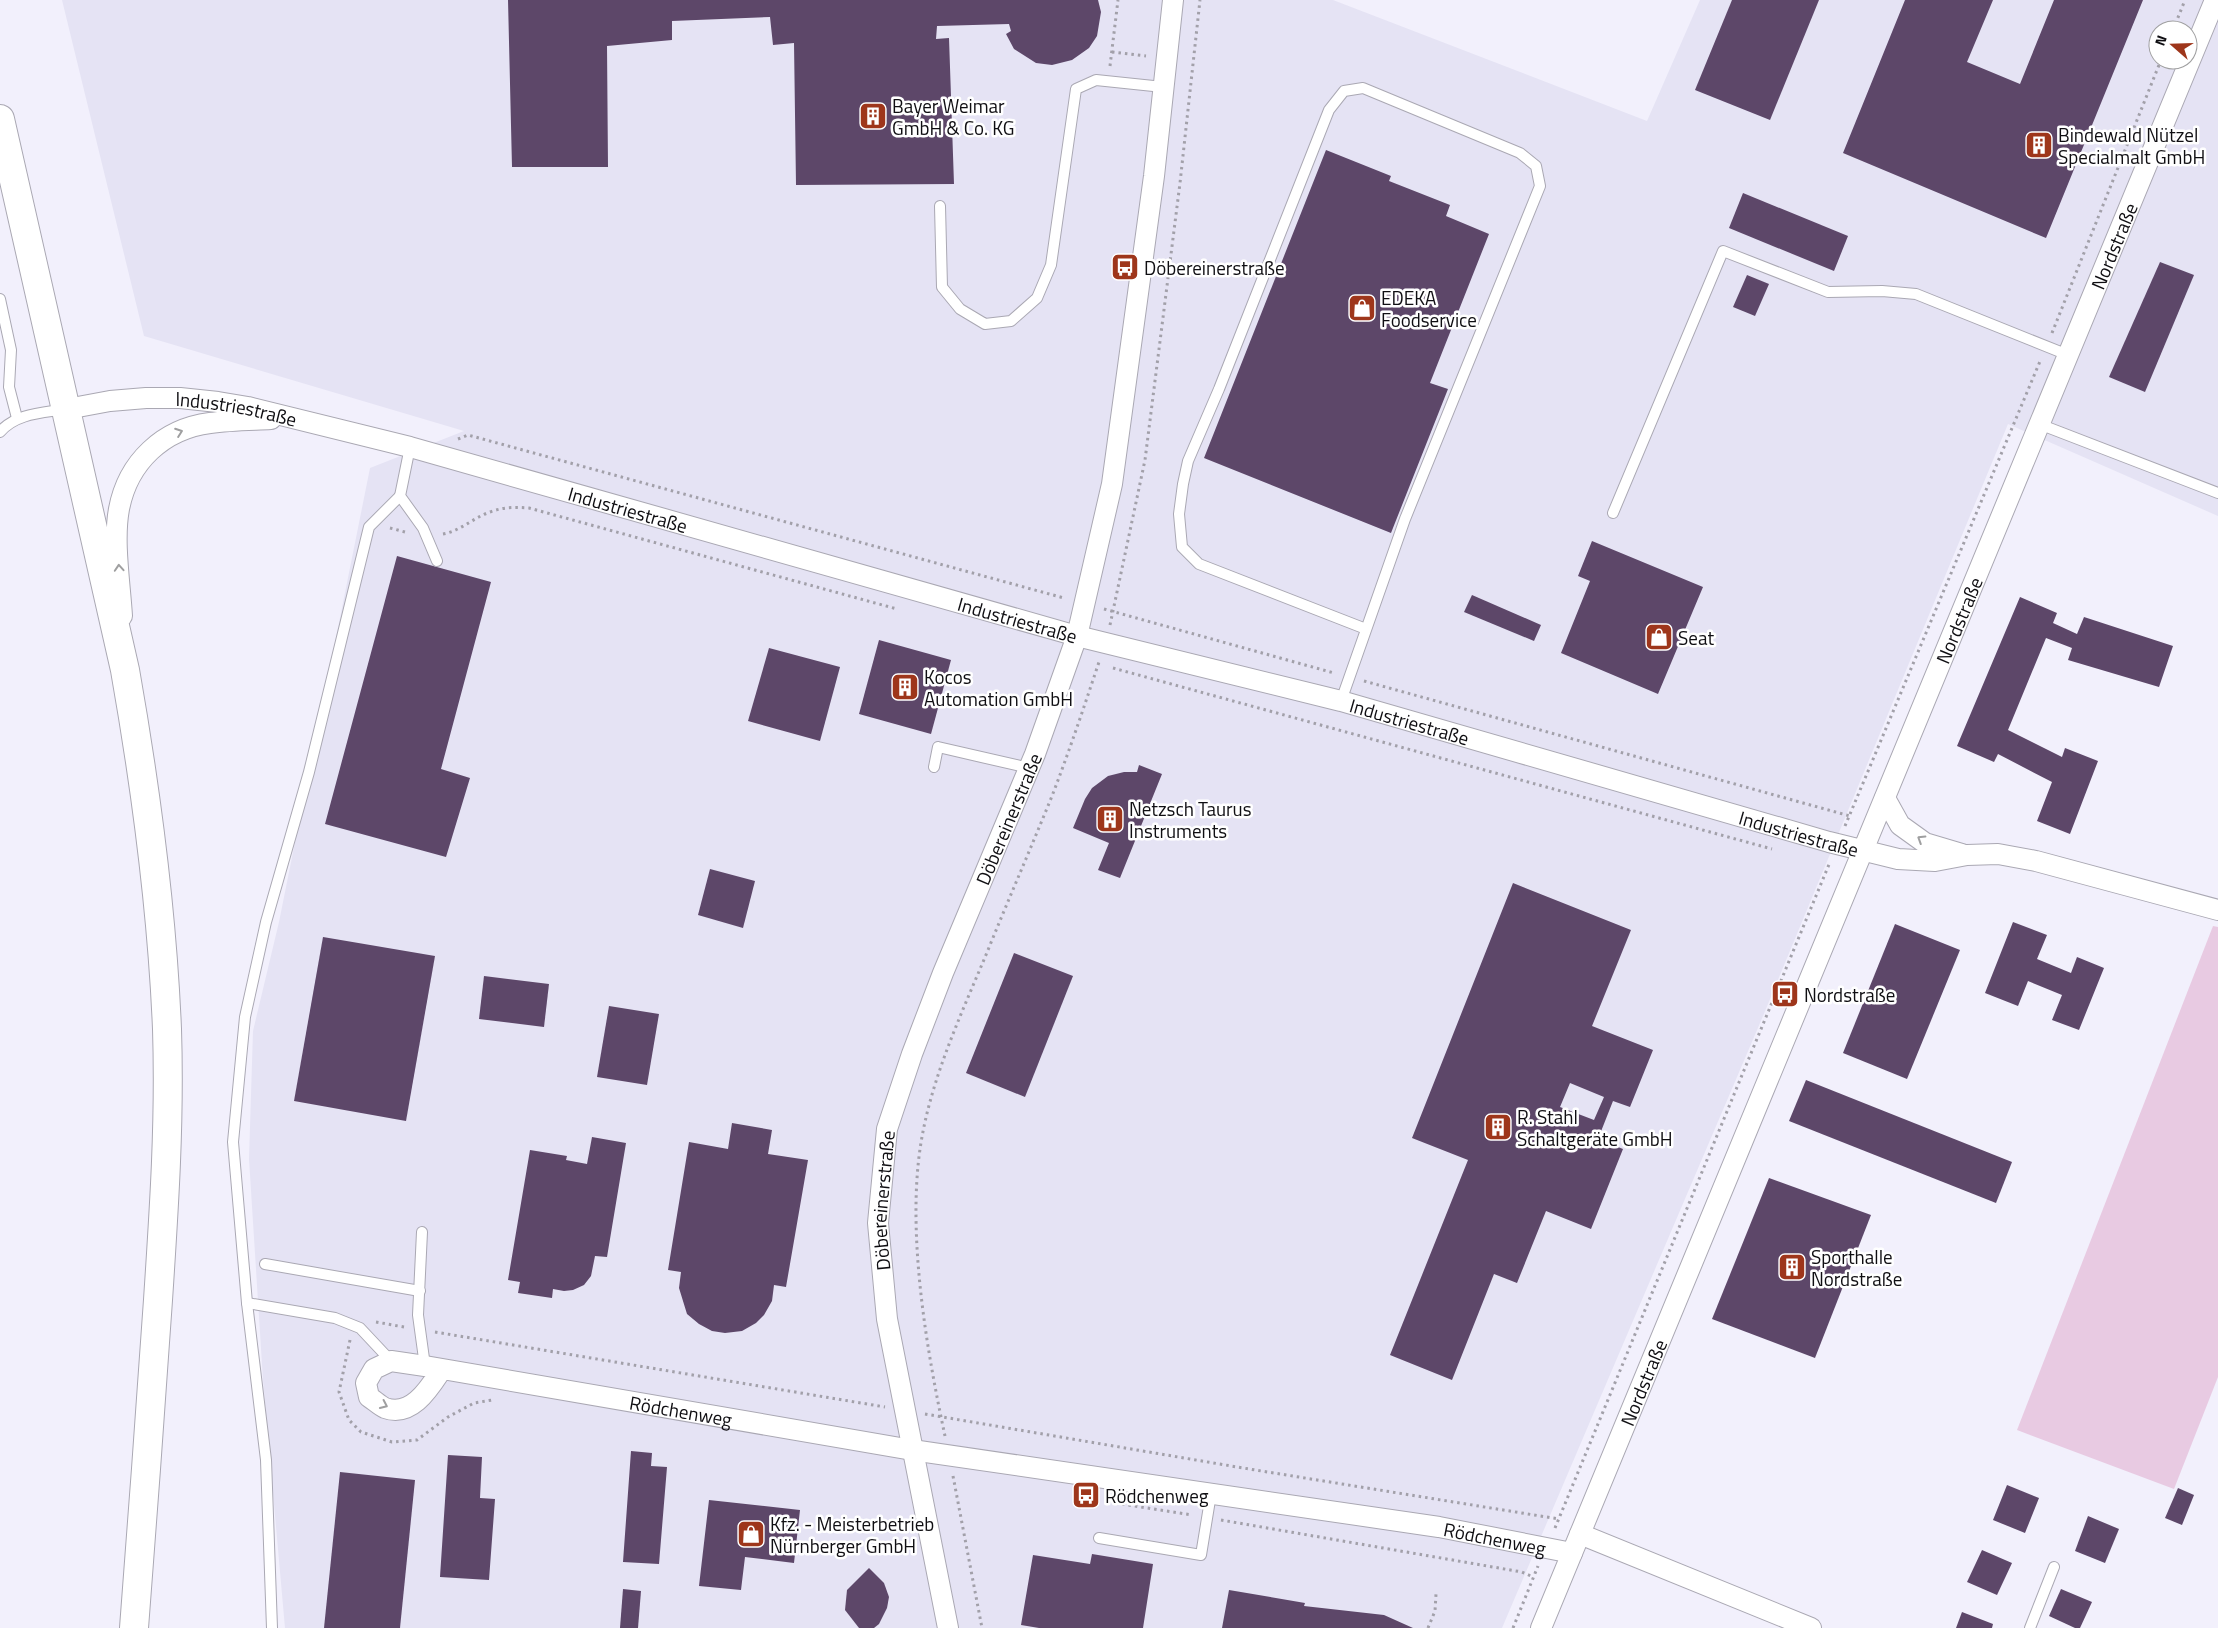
<svg xmlns="http://www.w3.org/2000/svg" width="2218" height="1628" viewBox="0 0 2218 1628" font-family="'Titillium Web',sans-serif">
<style>
.built{fill:#e5e3f4;fill-rule:evenodd}
.green{fill:#e8cae2}
.building{fill:#5d4769;fill-rule:evenodd}
.lines{fill:none;stroke-linecap:round;stroke-linejoin:round}
.lane-casing{stroke:#aaa8b3;stroke-width:12}
.street-casing{stroke:#aaa8b3;stroke-width:22}
.primary-casing{stroke:#aaa8b3;stroke-width:30}
.path{stroke:#a2a0a9;stroke-width:3;stroke-dasharray:2.5 4;stroke-linecap:butt}
.lane{stroke:#fff;stroke-width:10}
.street{stroke:#fff;stroke-width:20}
.primary{stroke:#fff;stroke-width:28}
.oneway{stroke:#9f9fa0}
.labels{text-anchor:middle;dominant-baseline:central;stroke-width:5;stroke-linejoin:round;paint-order:stroke}
.poi-label{font-size:19px;fill:#0f0e12;stroke:#fff;text-anchor:start}
.street-label{font-size:19px;fill:#0f0e12;stroke:#fff}
</style>
<rect width="100%" height="100%" fill="#f2f0fc"/>
<!-- built -->
<path class="built" d="M62,0H1333L1647,121L1700,0H2218V516L2008,424L1763,1016L1502,1628H285L263,1380L249,1159L253,1031L279,922L370,468L464,431L144,336ZM2158,30H2188V60H2158Z"/>
<!-- green -->
<polygon class="green" points="2213,926 2218,927 2218,1377 2174,1489 2017,1430"/>
<!-- building -->
<g class="building">
<polygon points="508,0 1098,0 1101,12 1097,36 1089,48 1072,60 1052,65 1036,63 1014,49 1006,34 1011,31 1009,24 937,26 936,39 949,38 954,184 796,185 794,43 773,45 770,17 672,21 672,40 607,46 608,167 512,167"/>
<polygon points="1732,0 1819,0 1770,120 1695,90"/>
<polygon points="1905,0 1993,0 1967,62 2020,84 2054,0 2143,0 2046,238 1843,153"/>
<polygon points="1326,150 1391,176 1389,181 1450,205 1446,216 1489,234 1430,383 1448,389 1391,533 1204,458"/>
<polygon points="1743,193 1848,236 1834,271 1729,228"/>
<polygon points="2160,262 2194,275 2145,392 2109,377"/>
<polygon points="1747,275 1769,284 1755,316 1733,307"/>
<polygon points="1592,541 1703,587 1658,694 1561,653 1590,581 1578,576"/>
<polygon points="397,556 491,582 441,769 470,778 446,857 325,824"/>
<polygon points="1472,595 1541,625 1534,641 1464,612"/>
<polygon points="2020,597 2057,613 2053,623 2077,634 2084,617 2173,646 2159,687 2068,660 2072,648 2046,638 2008,730 2062,757 2065,748 2098,761 2070,834 2037,821 2052,782 1998,754 1994,762 1957,746"/>
<polygon points="879,640 951,660 931,734 859,714"/>
<polygon points="769,648 840,667 820,741 748,721"/>
<polygon points="1139,765 1162,774 1120,878 1098,870 1109,843 1073,828 1085,799 1092,788 1108,776 1124,772 1137,772"/>
<polygon points="710,869 755,881 743,928 698,915"/>
<path d="M1513,883L1631,930L1592,1026L1653,1050L1630,1107L1613,1101L1598,1139L1623,1149L1591,1229L1546,1211L1517,1283L1494,1274L1452,1380L1390,1355L1468,1160L1412,1138ZM1570,1083L1604,1097L1594,1120L1560,1107Z"/>
<polygon points="2013,922 2047,935 2037,959 2071,973 2077,957 2104,968 2079,1030 2052,1020 2062,995 2028,981 2018,1006 1985,993"/>
<polygon points="1895,924 1960,950 1907,1079 1843,1053"/>
<polygon points="323,937 435,956 406,1121 294,1101"/>
<polygon points="1014,953 1073,976 1025,1097 966,1073"/>
<polygon points="484,976 549,984 544,1027 479,1019"/>
<polygon points="609,1006 659,1014 647,1085 597,1077"/>
<polygon points="1806,1080 2012,1162 1996,1203 1789,1121"/>
<polygon points="732,1123 772,1130 768,1154 808,1160 786,1287 774,1285 772,1301 764,1315 756,1323 742,1331 725,1333 712,1331 699,1324 687,1314 679,1288 681,1272 668,1270 689,1142 728,1149"/>
<polygon points="592,1137 626,1143 607,1257 595,1256 591,1276 584,1285 573,1290 564,1291 553,1289 552,1298 518,1293 520,1282 508,1280 530,1150 567,1156 566,1160 587,1164"/>
<polygon points="1769,1178 1871,1215 1815,1358 1712,1319"/>
<polygon points="631,1451 652,1453 651,1466 667,1467 659,1564 623,1562"/>
<polygon points="448,1455 482,1457 480,1498 495,1499 489,1580 440,1577"/>
<polygon points="340,1472 415,1480 400,1628 324,1628"/>
<polygon points="2007,1485 2039,1498 2025,1533 1993,1520"/>
<polygon points="2178,1488 2194,1495 2182,1525 2165,1518"/>
<polygon points="709,1500 800,1510 794,1563 745,1557 741,1590 699,1586"/>
<polygon points="2088,1516 2119,1529 2105,1563 2075,1551"/>
<polygon points="1982,1550 2012,1563 1997,1595 1967,1582"/>
<polygon points="1092,1554 1153,1564 1143,1628 1039,1628 1021,1625 1033,1555 1090,1564"/>
<polygon points="869,1568 884,1583 889,1597 887,1608 879,1624 874,1628 859,1628 845,1610 847,1590"/>
<polygon points="623,1589 641,1591 638,1628 620,1628"/>
<polygon points="2061,1589 2092,1602 2080,1628 2075,1628 2049,1616"/>
<polygon points="1229,1590 1305,1603 1304,1606 1384,1615 1413,1628 1222,1628"/>
<polygon points="1962,1612 1993,1624 1992,1628 1956,1628"/>
</g>
<g class="lines">
<!-- lane casing -->
<g class="lane-casing">
<g id="lane">
<polyline points="940,206 942,287 960,309 985,324 1011,321 1037,298 1051,265 1076,89 1096,80 1163,87"/>
<polyline points="0,299 11,350 9,387 17,418"/>
<polyline points="2039,424 2218,493"/>
<path d="M0,432C16,413 43,413 66,409"/>
<polyline points="410,447 400,496 423,528 437,561"/>
<polyline points="1613,513 1723,251 1828,292 1882,291 1916,294 2068,355"/>
<polyline points="1341,701 1405,519 1540,186 1536,166 1520,153 1363,88 1344,91 1329,110 1219,389 1188,461 1183,484 1179,514 1182,547 1199,564 1366,629"/>
<polyline points="934,767 938,747 1029,768"/>
<polyline points="422,1232 418,1315 425,1366"/>
<polyline points="265,1264 420,1291"/>
<polyline points="247,1303 335,1318 360,1328 391,1361"/>
<polyline points="1099,1538 1201,1555 1211,1494"/>
<polyline points="272,1628 266,1460 247,1303 233,1142 245,1017 266,922 309,772 369,527 400,496"/>
<polyline points="2030,1628 2054,1567"/>
</g>
</g>
<!-- street casing -->
<g class="street-casing">
<g id="street">
<path id="s1" d="M67,409L110,401L146,398H180L218,402L248,407L410,447L1077,636L1341,701L1829,842L1898,859L1935,861L1967,855L1998,854L2036,861L2218,910"/>
<path d="M122,616C120,583 113,541 119,509C128,462 163,429 210,423C230,420 251,420 271,419"/>
<polyline points="1885,798 1900,825 1925,843 1962,854"/>
<path id="s2" d="M442,1369C430,1387 412,1418 385,1408C380,1406 374,1400 369,1397L366,1383L374,1369L391,1361L425,1366L912,1450L1439,1527L1572,1553"/>
<polyline points="1580,1534 1811,1628"/>
<path id="s3" d="M948,1628L887,1319L878,1223L887,1129L912,1054L943,973L1035,754L1077,636L1112,484L1154,176L1173,0"/>
<path id="s4" d="M1541,1628L2215,0"/>
</g>
</g>
<!-- primary casing -->
<g class="primary-casing">
<path id="primary" d="M0,119L125,670C146,789 162,908 167,1029C170,1120 164,1210 158,1300C151,1409 142,1519 134,1628"/>
</g>
<!-- path -->
<g class="path">
<polyline points="2173,30 2185,0"/>
<polyline points="1112,52 1146,56"/>
<polyline points="1110,66 1118,0"/>
<polyline points="2052,333 2161,60"/>
<polyline points="458,439 468,435 1064,598"/>
<polyline points="390,528 405,532"/>
<path d="M443,534C460,531 473,518 490,512C503,507 515,507 529,508L897,609"/>
<polyline points="1104,609 1334,673"/>
<polyline points="1110,625 1145,460 1180,183 1200,0"/>
<polyline points="1113,668 1772,849"/>
<polyline points="1364,681 1850,816"/>
<polyline points="1845,826 2041,359"/>
<polyline points="376,1322 404,1327"/>
<polyline points="435,1332 885,1407"/>
<polyline points="350,1340 339,1392 349,1420 361,1432 392,1442 417,1440 448,1417 474,1403 492,1400"/>
<polyline points="925,1414 1243,1468 1559,1519"/>
<path d="M945,1436C927,1352 910,1250 918,1166C925,1090 959,1020 988,950C1009,898 1031,848 1052,796C1069,752 1084,707 1099,662"/>
<polyline points="953,1476 982,1628"/>
<polyline points="1122,1504 1192,1515"/>
<polyline points="1221,1520 1522,1572 1533,1577"/>
<polyline points="1555,1528 1830,862"/>
<polyline points="1428,1628 1435,1611 1436,1594"/>
<polyline points="1513,1628 1538,1566"/>
</g>
<!-- lane -->
<use href="#lane" class="lane"/>
<!-- street -->
<use href="#street" class="street"/>
<!-- primary -->
<use href="#primary" class="primary"/>
</g>
<!-- one-way arrows -->
<defs><path id="oneway-chevron" d="M-2-3.5L2.5 0L-2 3.5" fill="none" stroke-width="1.6" stroke-linecap="round" stroke-linejoin="round" transform="scale(1.25)"/></defs>
<g class="oneway">
<use href="#oneway-chevron" transform="translate(179 432) rotate(-20)"/>
<use href="#oneway-chevron" transform="translate(119 568) rotate(-94)"/>
<use href="#oneway-chevron" transform="translate(1921 839) rotate(-148)"/>
<use href="#oneway-chevron" transform="translate(384 1405) rotate(25)"/>
</g>
<!-- icons -->
<defs>
<g id="building-square" transform="scale(1.4375)"><rect x="-9" y="-9" width="18" height="18" rx="4" fill="#9e361b" stroke="#fff"/><path d="M-4-6H4V6H1V3H-1V6H-4ZM-2.5-4.3h1.7v1.8h-1.7ZM.8-4.3h1.7v1.8H.8ZM-2.5-1h1.7V.8h-1.7ZM.8-1h1.7V.8H.8Z" fill="#fff"/></g>
<g id="bus-square" transform="scale(1.4375)"><rect x="-9" y="-9" width="18" height="18" rx="4" fill="#9e361b" stroke="#fff"/><path d="M-5-6H5V4H4V6H2V4H-2V6H-4V4H-5ZM-3.5-4V0h7V-4ZM-3.5 1.2v1.5H-2V1.2ZM2 1.2v1.5H3.5V1.2Z" fill="#fff"/></g>
<g id="shop-square" transform="scale(1.4375)"><rect x="-9" y="-9" width="18" height="18" rx="4" fill="#9e361b" stroke="#fff"/><path d="M-5-2.5h2.3a2.7 3.5 0 0 1 5.4 0H5L5.5 6h-11ZM-1.5-2.5h3a1.5 2.3 0 0 0-3 0Z" fill="#fff"/></g>
</defs>
<g fill-rule="evenodd">
<use href="#building-square" x="873" y="116"/>
<use href="#building-square" x="2039" y="145"/>
<use href="#bus-square" x="1125" y="267"/>
<use href="#shop-square" x="1362" y="308"/>
<use href="#shop-square" x="1659" y="637"/>
<use href="#building-square" x="905" y="687"/>
<use href="#building-square" x="1110" y="819"/>
<use href="#bus-square" x="1785" y="994"/>
<use href="#building-square" x="1498" y="1127"/>
<use href="#building-square" x="1792" y="1267"/>
<use href="#bus-square" x="1086" y="1495"/>
<use href="#shop-square" x="751" y="1534"/>
</g>
<g class="labels">
<!-- poi labels -->
<g class="poi-label">
<text x="892" y="105">Bayer Weimar<tspan x="892" dy="22">GmbH &amp; Co. KG</tspan></text>
<text x="2058" y="134">Bindewald Nützel<tspan x="2058" dy="22">Specialmalt GmbH</tspan></text>
<text x="1144" y="267">Döbereinerstraße</text>
<text x="1381" y="297">EDEKA<tspan x="1381" dy="22">Foodservice</tspan></text>
<text x="1678" y="637">Seat</text>
<text x="924" y="676">Kocos<tspan x="924" dy="22">Automation GmbH</tspan></text>
<text x="1129" y="808">Netzsch Taurus<tspan x="1129" dy="22">Instruments</tspan></text>
<text x="1804" y="994">Nordstraße</text>
<text x="1517" y="1116">R. Stahl<tspan x="1517" dy="22">Schaltgeräte GmbH</tspan></text>
<text x="1811" y="1256">Sporthalle<tspan x="1811" dy="22">Nordstraße</tspan></text>
<text x="1105" y="1495">Rödchenweg</text>
<text x="770" y="1523">Kfz. - Meisterbetrieb<tspan x="770" dy="22">Nürnberger GmbH</tspan></text>
</g>
<!-- street labels -->
<g class="street-label">
<text stroke="none"><textPath href="#s4" startOffset="1496">Nordstraße</textPath></text>
<text stroke="none"><textPath href="#s1" startOffset="171">Industriestraße</textPath></text>
<text stroke="none"><textPath href="#s1" startOffset="576">Industriestraße</textPath></text>
<text stroke="none"><textPath href="#s1" startOffset="981">Industriestraße</textPath></text>
<text stroke="none"><textPath href="#s4" startOffset="1091">Nordstraße</textPath></text>
<text stroke="none"><textPath href="#s1" startOffset="1386">Industriestraße</textPath></text>
<text stroke="none"><textPath href="#s3" startOffset="839">Döbereinerstraße</textPath></text>
<text stroke="none"><textPath href="#s1" startOffset="1791">Industriestraße</textPath></text>
<text stroke="none"><textPath href="#s3" startOffset="434">Döbereinerstraße</textPath></text>
<text stroke="none"><textPath href="#s4" startOffset="266">Nordstraße</textPath></text>
<text stroke="none"><textPath href="#s2" startOffset="438">Rödchenweg</textPath></text>
<text stroke="none"><textPath href="#s2" startOffset="1262">Rödchenweg</textPath></text>
</g>
</g>
<!-- north arrow -->
<g transform="translate(2173 45) rotate(290)"><circle r="24" fill="#ffffff" stroke="#9f9fa0"/>
<path d="M0-4L9 19L0 12L-9 19Z" fill="#9e361b"/>
<text y="-8" font-size="14" font-weight="bold" text-anchor="middle" fill="#0f0e12">N</text>
</g>
</svg>
